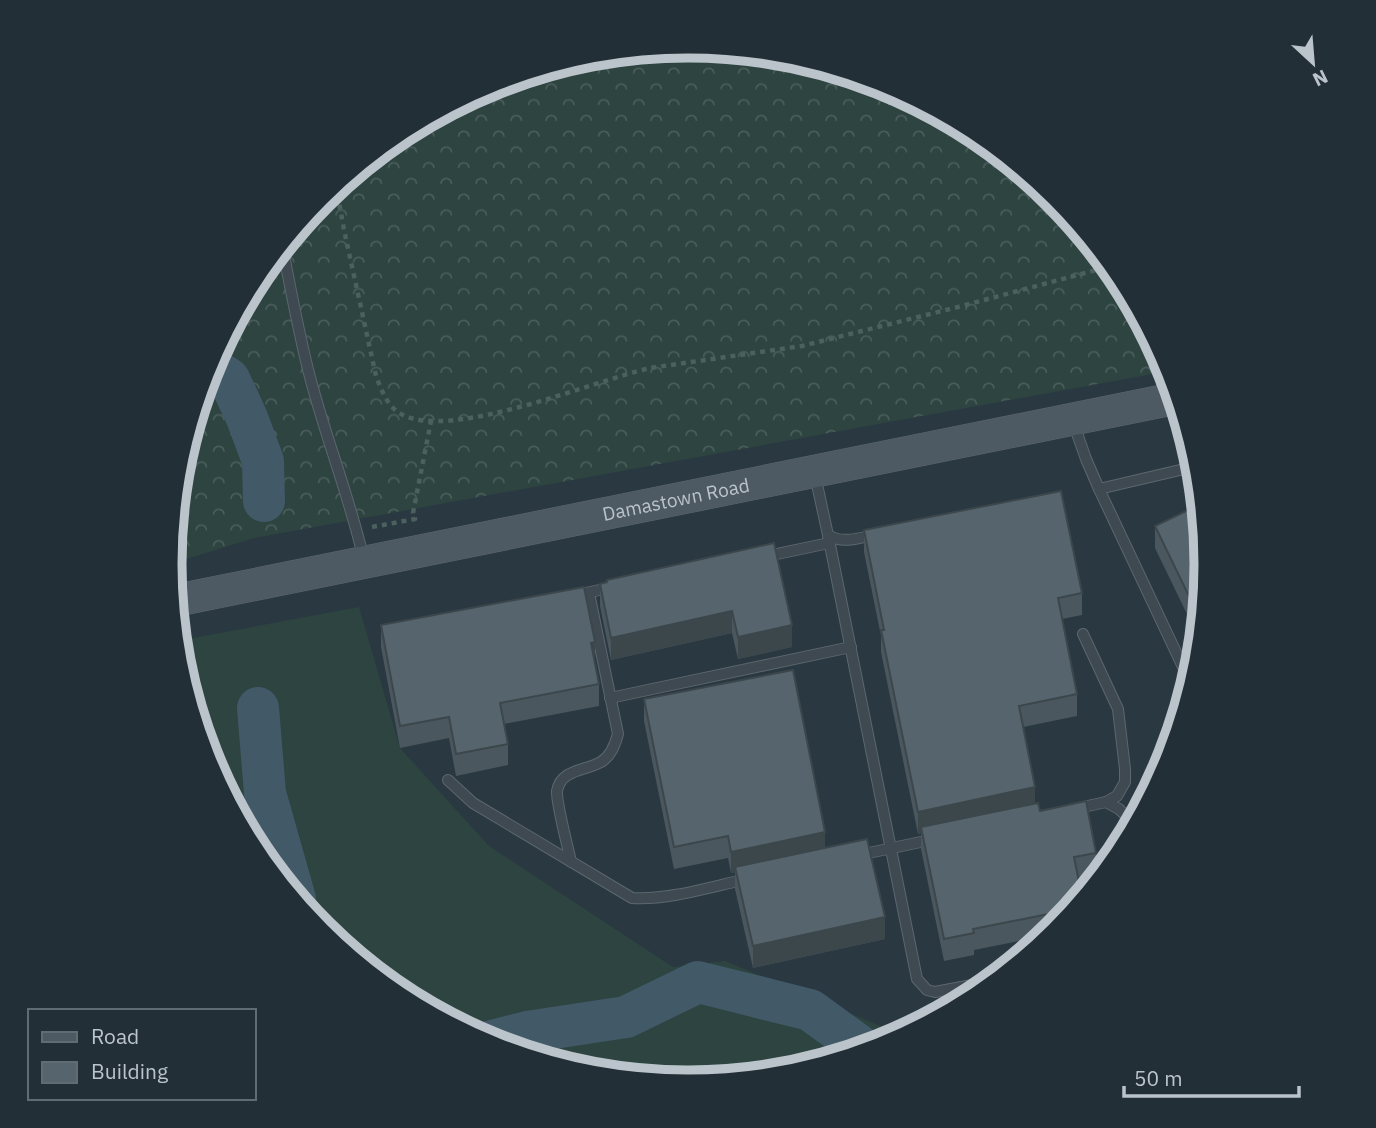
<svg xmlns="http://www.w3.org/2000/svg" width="1376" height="1128" viewBox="0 0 1376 1128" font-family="'IBM Plex Sans',sans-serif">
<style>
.grass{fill:#2d4441}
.forest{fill:url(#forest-crowns)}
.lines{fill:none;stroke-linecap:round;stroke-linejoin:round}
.river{stroke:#425968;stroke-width:42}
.lane-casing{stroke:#5c676e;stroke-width:12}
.secondary-casing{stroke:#5c676e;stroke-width:33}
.path{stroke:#4c605e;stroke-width:4.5;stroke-dasharray:5 5;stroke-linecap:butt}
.lane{stroke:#3e4951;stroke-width:10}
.secondary{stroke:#4d5963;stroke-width:32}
.wall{fill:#4a575e}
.shaded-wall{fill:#3c474c}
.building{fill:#56656d;stroke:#3c474c;stroke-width:2}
.labels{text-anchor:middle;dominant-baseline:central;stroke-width:7;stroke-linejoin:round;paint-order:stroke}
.street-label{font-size:19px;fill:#bbc4cb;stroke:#232f36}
.rim{fill:none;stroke:#bbc4cb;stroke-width:9}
</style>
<defs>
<pattern id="forest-crowns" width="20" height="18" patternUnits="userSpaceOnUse" patternTransform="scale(1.75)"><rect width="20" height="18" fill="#2d4441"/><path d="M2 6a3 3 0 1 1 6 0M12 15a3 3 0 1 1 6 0" fill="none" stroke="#4a5d5b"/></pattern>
</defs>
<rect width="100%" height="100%" fill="#2a3841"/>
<!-- grass -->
<polygon class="grass" points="359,607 400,748 489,846 673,967 725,961 902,1035 886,1043 789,1073 688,1082 586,1072 489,1043 400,995 321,930 257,852 209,762 179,665 177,641"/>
<!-- forest -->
<polygon class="forest" points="688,46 790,56 887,85 976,133 1055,198 1119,276 1169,371 254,538 170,564 180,462 209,365 257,276 322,197 400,133 490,85 587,55"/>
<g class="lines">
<!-- river -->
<g class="river">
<polyline points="209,366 229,379 247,418 263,461 264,501"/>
<polyline points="258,708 265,793 295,899"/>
<polyline points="488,1042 527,1032 626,1017 698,982 810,1010 865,1050"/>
</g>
<!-- lane casing -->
<g class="lane-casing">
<g id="lane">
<path d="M282,245C291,290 299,336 311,381C327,441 350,499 364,560"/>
<polyline points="1073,422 1086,459 1099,489 1191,684"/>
<path d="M815,475L828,535C843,545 862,537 878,534"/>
<polyline points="1099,489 1197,466"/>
<polyline points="828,535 917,979 927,990 935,992 993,981"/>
<polyline points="763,557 829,543"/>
<polyline points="571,596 614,587"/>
<polyline points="610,698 851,647"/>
<path d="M448,780L473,803L632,898C670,900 710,887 747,879"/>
<polyline points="1106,802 1119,809 1134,824"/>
<polyline points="1074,809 1106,802 1117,796 1125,782 1125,769 1118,709 1083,634"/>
<polyline points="859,855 935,839"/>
<path d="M571,862C568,847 556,803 557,791C561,769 585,771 601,762C611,756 615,745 618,734L589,593"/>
</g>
</g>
<!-- secondary casing -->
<g class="secondary-casing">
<g id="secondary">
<path id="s1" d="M173,601L1177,398"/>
</g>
</g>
<!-- path -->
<g class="path">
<path d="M336,185L344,230L376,376C382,391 387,407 403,415C454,440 593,381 650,368L802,346L958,307L1111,266"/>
<polyline points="372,527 415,519 413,513 431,421"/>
</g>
<!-- lane -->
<use href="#lane" class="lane"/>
<!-- secondary -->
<use href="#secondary" class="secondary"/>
</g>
<!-- wall -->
<g class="wall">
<polygon points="1155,526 1206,564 1199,639 1155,548"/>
<polygon points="864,530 1082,593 1082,615 1062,619 1077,694 1077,716 1023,727 1035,803 1040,811 1096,853 1096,875 1078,878 1082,897 1054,931 1049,935 974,950 974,955 944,961 921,849 921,833 918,834 881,652 881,636 864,552"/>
<polygon points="774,543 792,647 738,659 732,633 611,660 600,606 600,584"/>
<polygon points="381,625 595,663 599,684 599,706 504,724 508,744 508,765 456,776 449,738 400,748 381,647"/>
<polygon points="644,699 825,848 885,939 753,968 735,889 735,873 731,873 728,858 674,869 644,721"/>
</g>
<!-- shaded-wall -->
<g class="shaded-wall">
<polygon points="732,611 732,633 611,660 611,638"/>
<polygon points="792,625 792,647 738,659 738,637"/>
<polygon points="595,642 595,663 591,664 591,643"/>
<polygon points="1035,787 1035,809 921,827 921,833 918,834 918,812"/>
<polygon points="825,832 825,854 735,867 735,873 731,873 731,852"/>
<polygon points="885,917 885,939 753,968 753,946"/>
</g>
<!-- building -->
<g class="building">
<polygon points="1061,491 1082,593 1058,598 1077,694 1019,706 1035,787 918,812 881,630 884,630 864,530"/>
<polygon points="1201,504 1206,564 1201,621 1155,526"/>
<polygon points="774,543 792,625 738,637 732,611 611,638 600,584 607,582 607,580"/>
<polygon points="584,587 595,642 591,643 599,684 500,703 508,744 456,754 449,717 400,726 381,625"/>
<polygon points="793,670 825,832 731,852 728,836 674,847 644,699"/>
<polygon points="1086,801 1096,853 1074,857 1082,897 1073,909 973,929 974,933 944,939 921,827 1038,803 1040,811"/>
<polygon points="867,839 885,917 753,946 735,867"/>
</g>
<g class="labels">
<!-- street labels -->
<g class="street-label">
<text stroke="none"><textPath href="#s1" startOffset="513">Damastown Road</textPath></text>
</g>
</g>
<!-- crop -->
<path d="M0 0H1376V1128H0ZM182 564a506 506 0 1 1 1012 0a506 506 0 1 1-1012 0Z" fill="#232f36" fill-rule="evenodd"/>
<path class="rim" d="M182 564a506 506 0 1 1 1012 0a506 506 0 1 1-1012 0Z"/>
<!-- legend -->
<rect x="28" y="1009" width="228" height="91" fill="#232f36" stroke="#606b72" stroke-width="2"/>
<rect x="42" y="1032" width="35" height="10" fill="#4d5963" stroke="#606b72" stroke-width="2"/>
<text x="91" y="1044" font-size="21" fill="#bbc4cb">Road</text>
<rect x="42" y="1062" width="35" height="21" fill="#56656d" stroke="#606b72" stroke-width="2"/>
<text x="91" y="1079" font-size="21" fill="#bbc4cb">Building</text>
<!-- north arrow -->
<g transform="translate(1313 63) rotate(154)" stroke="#232f36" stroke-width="5" paint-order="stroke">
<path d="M0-5L12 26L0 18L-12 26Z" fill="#bbc4cb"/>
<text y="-10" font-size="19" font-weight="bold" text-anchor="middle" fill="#bbc4cb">N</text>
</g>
<!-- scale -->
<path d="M1124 1086v10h175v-10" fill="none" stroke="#bbc4cb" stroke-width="3.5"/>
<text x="1134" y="1086" font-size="21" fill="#bbc4cb" stroke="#232f36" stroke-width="5" paint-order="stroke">50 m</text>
</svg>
